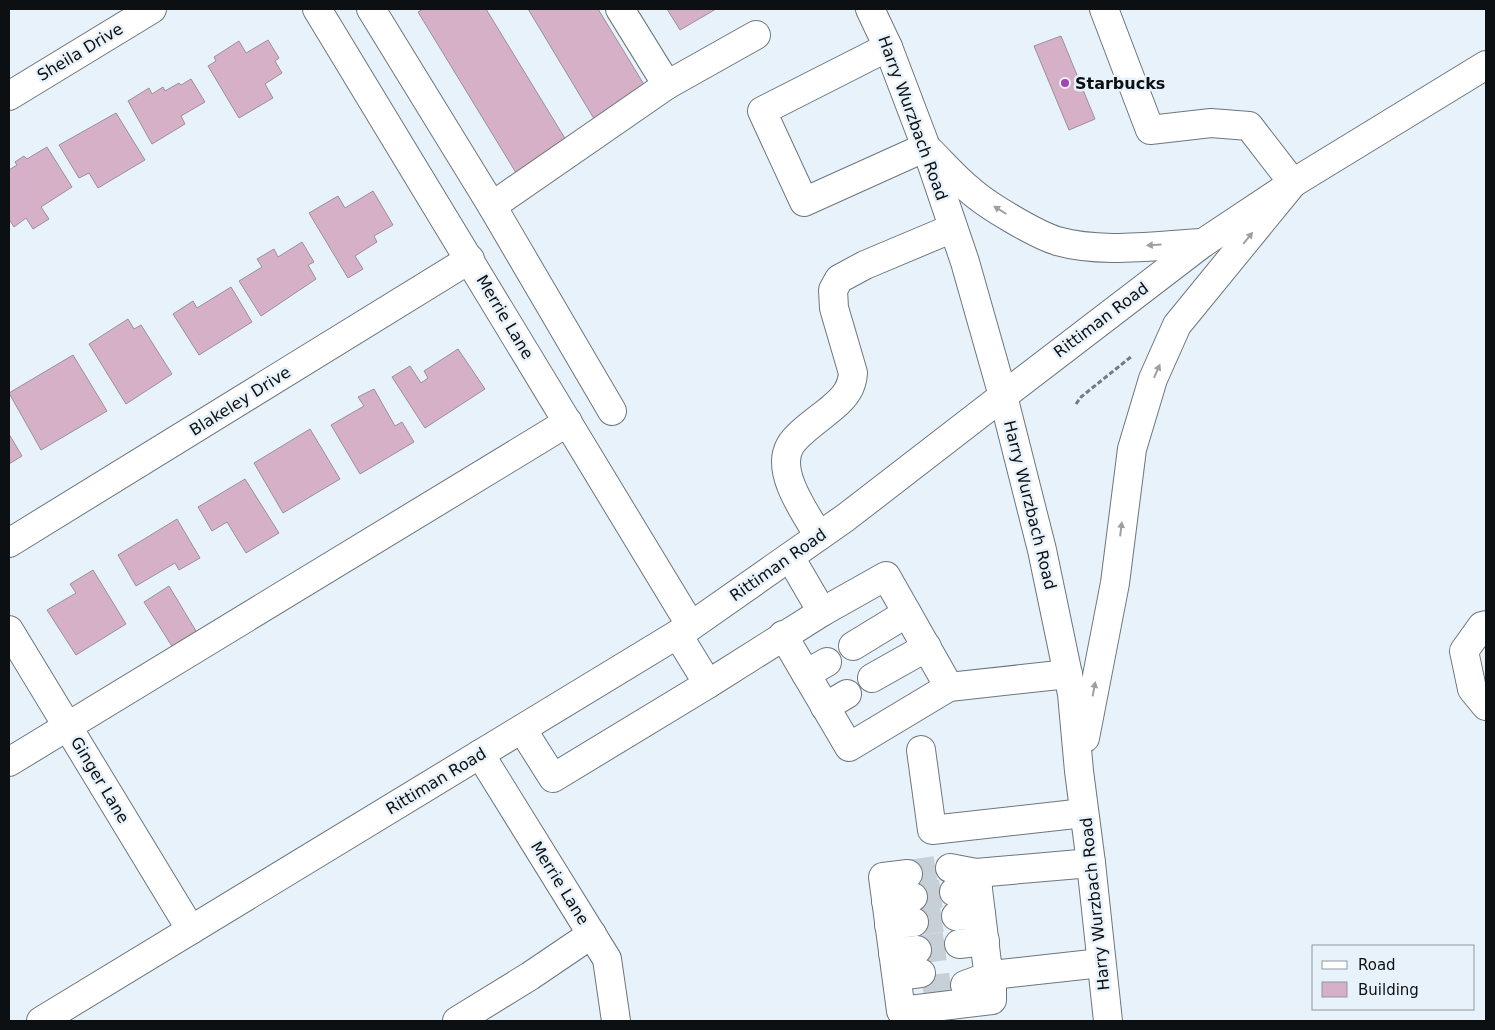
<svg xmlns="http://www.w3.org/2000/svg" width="1495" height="1030" viewBox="0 0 1495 1030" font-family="'DejaVu Sans',sans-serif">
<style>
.building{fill:#d6b0c6;stroke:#9b9196}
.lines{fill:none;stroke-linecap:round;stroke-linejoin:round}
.minor-tunnel{stroke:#c7d0d7;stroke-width:28;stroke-dasharray:28 14;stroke-linecap:butt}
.minor-casing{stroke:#6d767c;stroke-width:30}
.major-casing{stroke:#6d767c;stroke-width:30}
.path{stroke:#747b7f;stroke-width:3;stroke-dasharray:5 2.5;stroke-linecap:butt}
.minor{stroke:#fff;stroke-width:28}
.major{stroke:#fff;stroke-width:28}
.oneway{fill:#9e9fa0}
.poi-dot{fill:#9d46b4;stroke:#e8f2fa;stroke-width:2}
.labels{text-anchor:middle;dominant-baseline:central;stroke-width:5;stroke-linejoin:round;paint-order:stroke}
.street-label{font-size:16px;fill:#0d1012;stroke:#e8f2fa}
.poi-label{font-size:16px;font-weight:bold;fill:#0d1012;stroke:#e8f2fa;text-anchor:start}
</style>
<rect width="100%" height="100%" fill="#e8f2fa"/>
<!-- building -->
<g class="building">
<polygon points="423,9 486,9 569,145 518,176 418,12"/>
<polygon points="528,9 598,9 651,96 599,127"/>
<polygon points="667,9 716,9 680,30"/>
<polygon points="1061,36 1095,119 1069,130 1034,46"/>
<polygon points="268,40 279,58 275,61 282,73 265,84 273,98 239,118 208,66 216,61 214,57 239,41 246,53"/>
<polygon points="191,79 205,102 181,116 185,124 152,144 128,101 149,88 152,94 163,87 165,91 179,83 181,85"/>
<polygon points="116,113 145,160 98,188 89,173 79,178 59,145"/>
<polygon points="47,147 72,187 41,207 49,219 33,229 26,218 14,227 9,219 9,170 17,165 15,162 24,156 27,159"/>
<polygon points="373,191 393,225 374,236 377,242 355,256 363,269 348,278 309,213 338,196 345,208"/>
<polygon points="302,242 314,262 308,265 316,279 261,316 239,281 262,267 257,259 274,249 278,257"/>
<polygon points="231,287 252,322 199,355 173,314 193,301 197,308"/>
<polygon points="128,319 134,329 141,325 172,374 126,404 89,344"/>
<polygon points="458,349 485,389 425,428 392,377 410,366 421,383 428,378 424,371"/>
<polygon points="73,355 107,411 41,450 9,393"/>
<polygon points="374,389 395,426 402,422 414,442 360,474 331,425 364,406 358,397"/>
<polygon points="310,429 340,479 283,513 254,463"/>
<polygon points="9,434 22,456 9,464"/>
<polygon points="245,479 279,533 246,553 227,522 212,531 198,507"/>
<polygon points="177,519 200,558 179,570 175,563 136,586 118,555"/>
<polygon points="93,570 126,624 76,655 47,610 76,593 70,584"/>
<polygon points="169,586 199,636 175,651 144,602"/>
</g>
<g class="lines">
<!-- minor-tunnel -->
<g class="minor-tunnel">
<polyline points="908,874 950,868"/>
<polyline points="913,897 954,892"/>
<polyline points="914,922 956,916"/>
<polyline points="917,950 959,944"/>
<polyline points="923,990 965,985"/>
</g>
<!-- minor casing -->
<g class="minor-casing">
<g id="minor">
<polyline points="317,9 691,626"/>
<polyline points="371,9 492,206"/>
<polyline points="620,9 667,85"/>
<polyline points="1104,9 1150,130 1211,123 1249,126 1293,183"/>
<polyline points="888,47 762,111 804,202 926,147"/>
<polyline points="9,96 152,9"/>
<polyline points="612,411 492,206 667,85 756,35"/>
<path d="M819,536C806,514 775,472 790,446C797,433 822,417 833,407C845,397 852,388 853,373L834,308L833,290L839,279L865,265L953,228"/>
<polyline points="9,543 470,259"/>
<polyline points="790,557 822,612 886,576 949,687 1068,674"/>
<polyline points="1486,625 1482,626 1464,651 1472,689 1486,706"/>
<polyline points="9,630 191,930"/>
<polyline points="783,635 849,747 949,687"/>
<polyline points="853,646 907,613"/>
<polyline points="806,674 827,662"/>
<polyline points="872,678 927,647"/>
<polyline points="708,684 822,612"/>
<polyline points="825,707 847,694"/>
<polyline points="522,729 553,778 708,684 678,635"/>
<polyline points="921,750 932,830 1084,813"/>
<polyline points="480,754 607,959 616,1021"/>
<polyline points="9,762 568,422"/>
<polyline points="1091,863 976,873 987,963 992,975 1101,963"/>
<polyline points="950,868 976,873"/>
<polyline points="908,874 883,877 901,1011 992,1000 992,975 965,985"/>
<polyline points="954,892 978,889"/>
<polyline points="886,901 913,897"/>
<polyline points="956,916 981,914"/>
<polyline points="889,925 914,922"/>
<polyline points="959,944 985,941"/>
<polyline points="893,953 917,950"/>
<polyline points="897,976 921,973"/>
<polyline points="41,1021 691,626 845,518 1003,396"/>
<polyline points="457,1021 530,976 592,934"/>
</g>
</g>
<!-- major casing -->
<g class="major-casing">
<g id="major">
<polyline points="870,9 888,47 926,147 965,262 1003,396 1042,550 1072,694 1079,771 1091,863 1108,1021"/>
<path d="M930,151C943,164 956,179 971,191C988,206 1035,234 1057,241C1103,254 1156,245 1203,243"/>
<polyline points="1003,396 1203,243 1293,183 1486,65"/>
<polyline points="1085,738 1115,583 1132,449 1153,379 1177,325 1293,183"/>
</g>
</g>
<!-- path -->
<polyline class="path" points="1076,404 1081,397 1132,356"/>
<!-- minor -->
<use href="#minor" class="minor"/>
<!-- major -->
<use href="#major" class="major"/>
</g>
<!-- one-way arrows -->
<defs><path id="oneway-solid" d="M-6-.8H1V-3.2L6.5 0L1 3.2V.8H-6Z" transform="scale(1.25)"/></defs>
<g class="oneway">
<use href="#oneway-solid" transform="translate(1000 210) rotate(-148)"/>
<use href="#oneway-solid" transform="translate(1248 238) rotate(-51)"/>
<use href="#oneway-solid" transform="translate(1154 245) rotate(177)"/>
<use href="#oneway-solid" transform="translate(1157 371) rotate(-66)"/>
<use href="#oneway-solid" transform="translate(1121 529) rotate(-83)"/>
<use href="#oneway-solid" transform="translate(1094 689) rotate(-79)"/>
</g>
<!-- markers -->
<circle class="poi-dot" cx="1065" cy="83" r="5"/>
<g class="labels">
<!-- street labels -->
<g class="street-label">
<text transform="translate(80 52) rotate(-31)">Sheila Drive</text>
<text transform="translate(913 118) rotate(70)">Harry Wurzbach Road</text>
<text transform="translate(505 317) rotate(59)">Merrie Lane</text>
<text transform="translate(1101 320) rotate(-37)">Rittiman Road</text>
<text transform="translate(240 401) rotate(-32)">Blakeley Drive</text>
<text transform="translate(1030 505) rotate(76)">Harry Wurzbach Road</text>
<text transform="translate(778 565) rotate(-35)">Rittiman Road</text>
<text transform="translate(100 780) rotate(59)">Ginger Lane</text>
<text transform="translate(436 781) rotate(-31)">Rittiman Road</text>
<text transform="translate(560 883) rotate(58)">Merrie Lane</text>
<text transform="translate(1095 904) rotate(-96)">Harry Wurzbach Road</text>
</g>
<!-- poi labels -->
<g class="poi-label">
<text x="1075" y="83">Starbucks</text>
</g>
</g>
<!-- border -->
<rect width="1495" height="1030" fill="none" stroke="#0d1012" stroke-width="20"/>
<!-- legend -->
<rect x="1312" y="945" width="162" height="65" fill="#e8f2fa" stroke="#90989d"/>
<rect x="1322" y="961" width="25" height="8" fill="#ffffff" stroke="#90989d"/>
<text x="1358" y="970" font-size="15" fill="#0d1012">Road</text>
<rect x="1322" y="982" width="25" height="15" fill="#d6b0c6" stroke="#90989d"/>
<text x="1358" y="995" font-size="15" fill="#0d1012">Building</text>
</svg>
